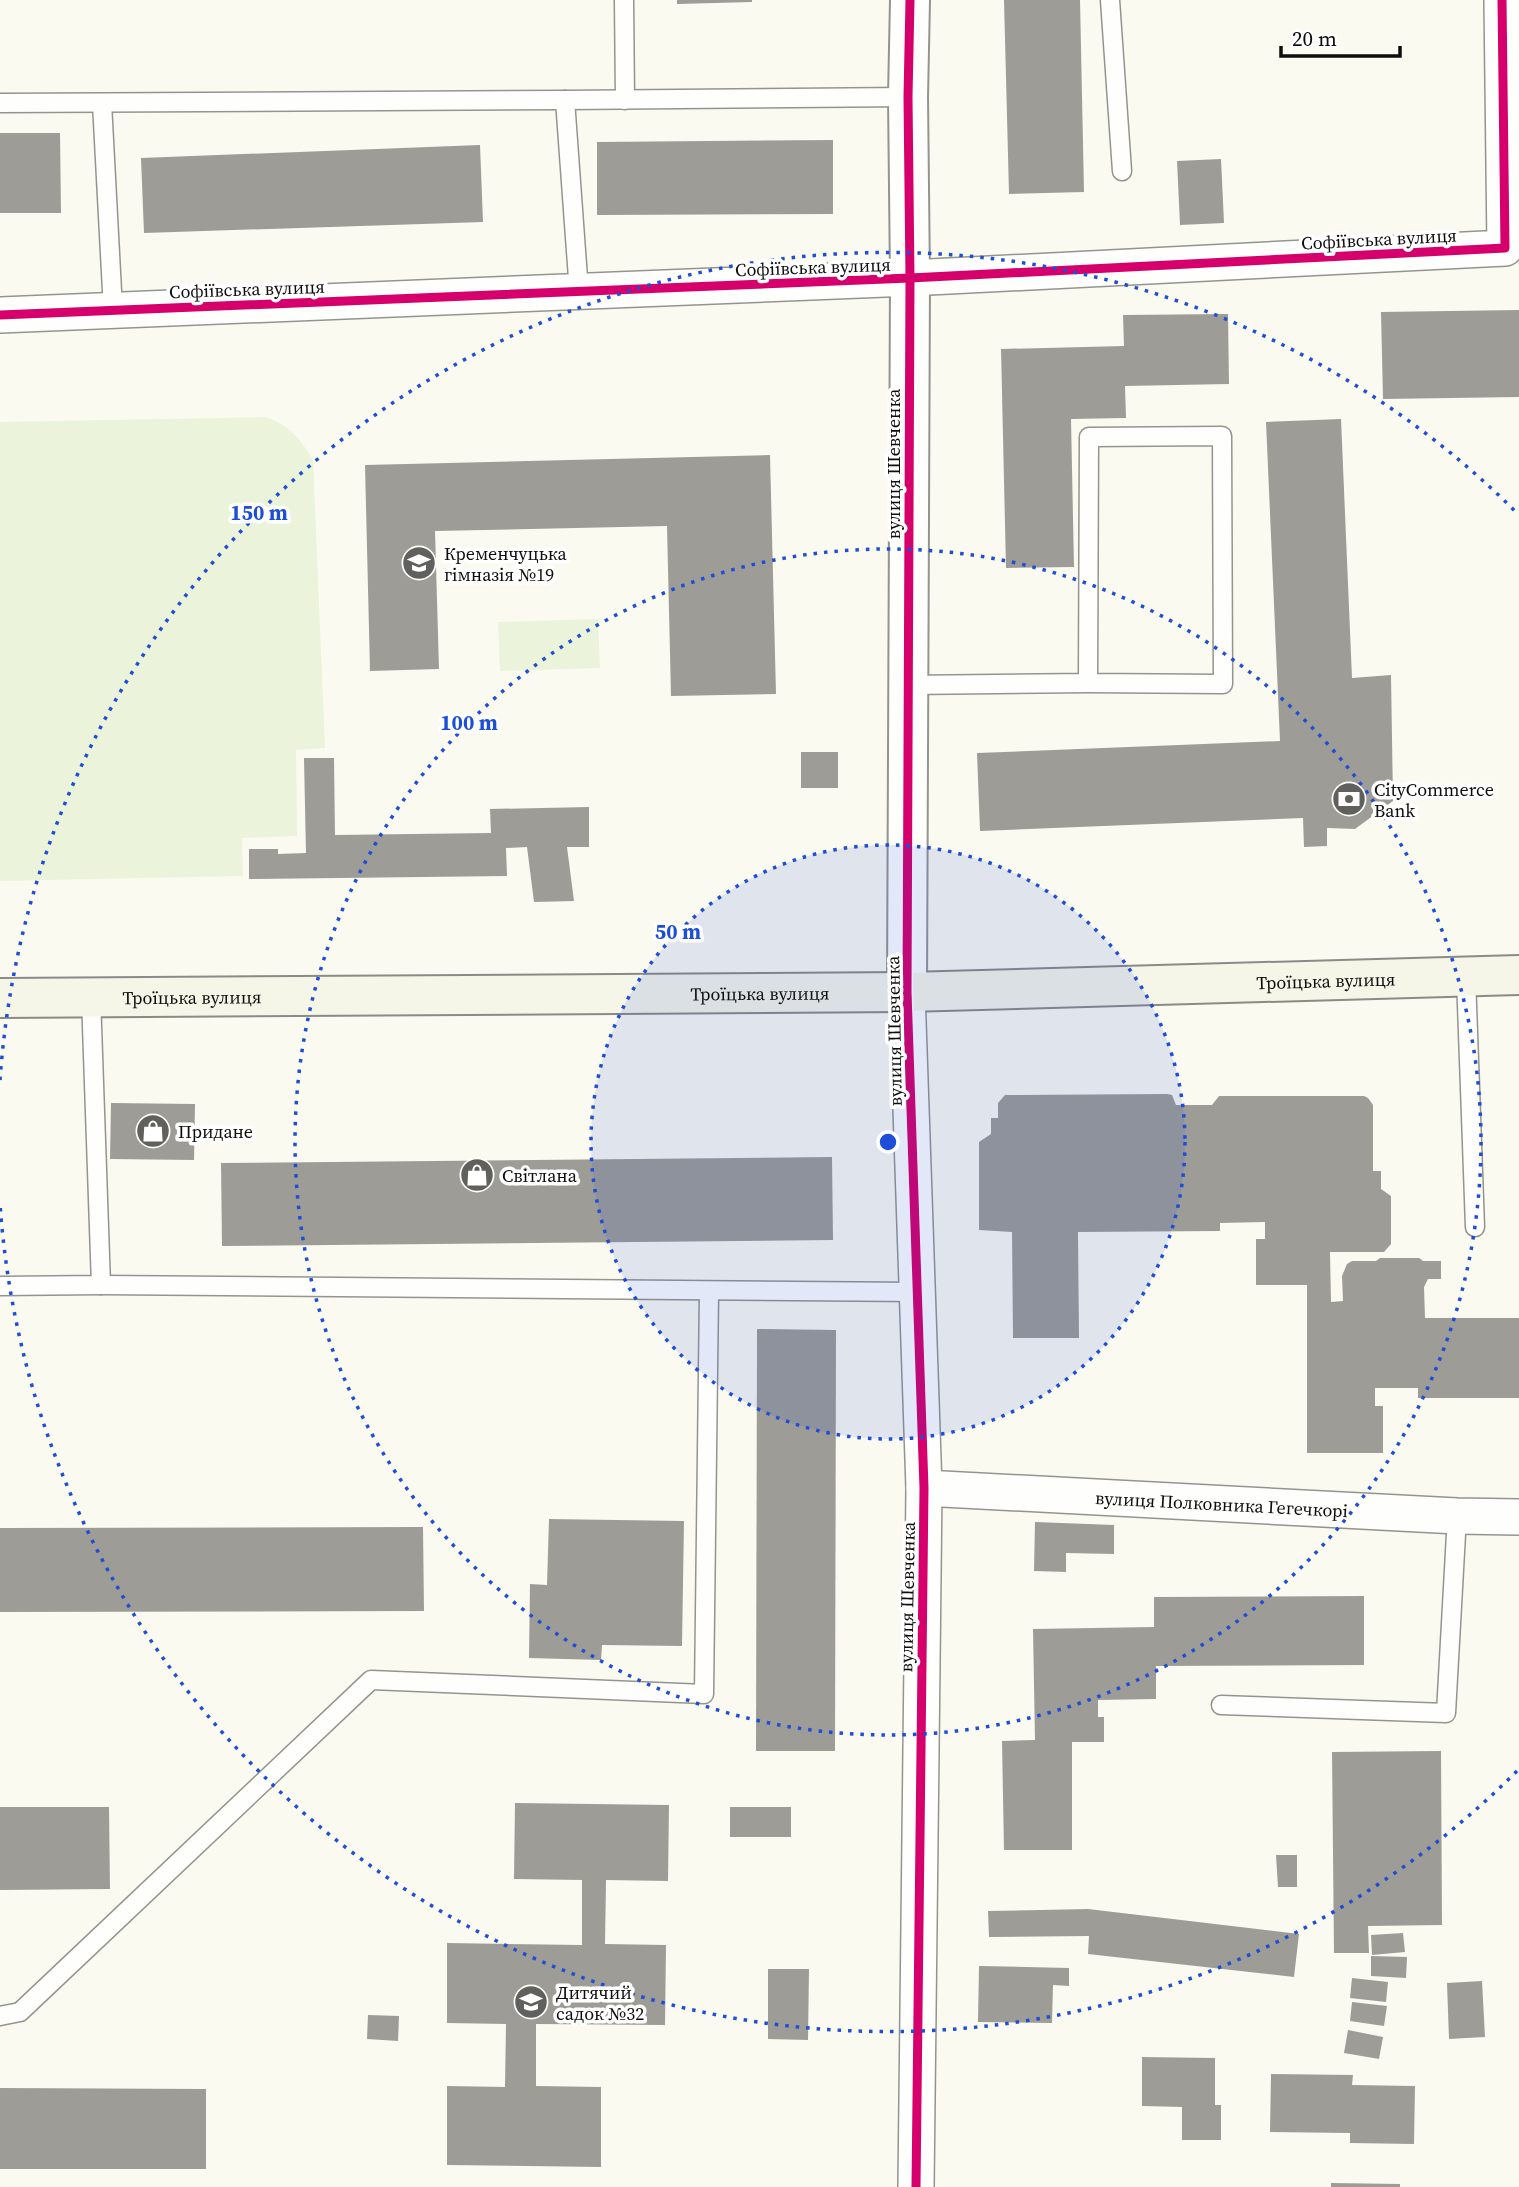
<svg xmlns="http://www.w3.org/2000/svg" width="1519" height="2187" viewBox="0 0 1519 2187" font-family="'Source Serif 4',serif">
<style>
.pitch{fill:#ebf4da}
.building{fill:#9e9c96}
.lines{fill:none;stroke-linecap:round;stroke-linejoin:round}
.service-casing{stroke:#94948f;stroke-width:21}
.minor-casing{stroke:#94948f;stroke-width:38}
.tertiary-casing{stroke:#94948f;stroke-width:42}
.secondary-casing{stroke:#8b8a86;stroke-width:42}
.service{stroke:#fefefd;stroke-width:18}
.minor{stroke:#fefefd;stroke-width:35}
.tertiary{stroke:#fefefd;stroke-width:38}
.secondary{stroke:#f5f5e8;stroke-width:38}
.cycleway-casing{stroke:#fff;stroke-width:13}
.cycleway{stroke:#d6006c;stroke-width:9}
.ring{fill:none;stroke:#1d4ed8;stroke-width:3.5;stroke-dasharray:3.5 7}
.labels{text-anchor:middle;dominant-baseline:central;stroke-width:7;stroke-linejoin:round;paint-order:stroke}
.street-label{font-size:18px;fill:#0d0d0d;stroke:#fff}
.poi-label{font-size:18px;fill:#0d0d0d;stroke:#fff;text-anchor:start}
.centre{fill:#1d4ed8;stroke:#fff;stroke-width:3.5}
.ring-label{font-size:21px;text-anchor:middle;font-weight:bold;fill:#1d4ed8;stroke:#fff;stroke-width:7;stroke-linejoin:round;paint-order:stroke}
</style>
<rect width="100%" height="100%" fill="#fbfaf0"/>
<!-- pitch -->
<g class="pitch">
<path d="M266,417C290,426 300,438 313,460L325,748L296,750L297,836L242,838L243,876L0,881V422Z"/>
<polygon points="598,619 600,668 500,671 498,622"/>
</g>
<!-- building -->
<g class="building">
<polygon points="677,0 752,0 752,2 677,4"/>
<polygon points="1004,0 1080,0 1084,192 1009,194"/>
<polygon points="0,133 60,133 61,213 0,213"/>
<polygon points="833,140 833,214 597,215 597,142"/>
<polygon points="480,145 483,222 144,233 141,158"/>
<polygon points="1221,159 1224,223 1180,225 1177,161"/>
<polygon points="1519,310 1519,397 1383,399 1381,312"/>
<polygon points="1228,314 1229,384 1125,386 1126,418 1071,419 1074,567 1006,568 1001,349 1124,346 1123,315"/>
<polygon points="1341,419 1352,678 1391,675 1393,801 1355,829 1327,828 1327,846 1304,847 1303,818 980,831 977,753 1280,741 1266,422"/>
<polygon points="770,455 776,694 671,696 667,526 435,531 439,669 370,671 365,465"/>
<rect x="801" y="752" width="37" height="36"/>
<polygon points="304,758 334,758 335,835 491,833 490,809 589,807 589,847 567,847 574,901 534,902 527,847 506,848 507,876 249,879 249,849 278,849 278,854 306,853"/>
<polygon points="1167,1094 1172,1095 1176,1105 1212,1105 1219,1096 1364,1096 1368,1098 1373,1105 1373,1171 1381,1171 1381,1189 1391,1196 1391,1244 1384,1252 1330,1252 1331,1302 1343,1301 1342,1276 1347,1264 1352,1261 1376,1261 1380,1258 1419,1258 1423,1261 1441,1261 1441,1279 1428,1279 1424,1287 1425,1318 1519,1318 1519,1398 1418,1398 1418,1388 1375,1388 1375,1406 1383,1406 1383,1453 1307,1453 1307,1285 1256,1285 1256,1239 1265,1239 1265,1222 1220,1223 1220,1231 1078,1232 1079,1338 1013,1338 1012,1232 979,1230 979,1142 991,1134 991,1118 998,1118 998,1103 1005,1095"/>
<polygon points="111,1103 195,1104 194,1160 110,1159"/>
<polygon points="832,1157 833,1240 222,1246 221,1163"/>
<polygon points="757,1329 836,1330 835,1751 756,1751"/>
<polygon points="549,1519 684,1521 682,1646 602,1645 601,1660 529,1658 530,1584 547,1585"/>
<polygon points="1035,1522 1114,1525 1114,1554 1066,1553 1066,1572 1034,1571"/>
<polygon points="423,1527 424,1611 0,1612 0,1528"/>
<polygon points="1364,1596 1364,1665 1156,1666 1156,1699 1098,1700 1098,1717 1104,1717 1104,1742 1072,1742 1072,1850 1004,1850 1002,1741 1035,1740 1033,1629 1154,1627 1154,1597"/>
<polygon points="1441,1751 1442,1925 1368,1926 1369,1953 1334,1953 1332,1752"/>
<polygon points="515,1803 669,1805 668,1881 606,1880 605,1944 666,1945 665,2025 536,2024 536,2086 601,2087 601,2167 447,2165 447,2086 505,2087 506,2024 447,2023 447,1943 582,1945 582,1880 514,1879"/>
<polygon points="0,1807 109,1807 110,1889 0,1890"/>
<rect x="730" y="1807" width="61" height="30"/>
<polygon points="1276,1855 1297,1855 1297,1887 1278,1887"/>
<polygon points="1088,1909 1299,1934 1294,1977 1088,1954 1089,1936 989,1937 988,1911"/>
<polygon points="1403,1933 1405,1952 1372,1955 1371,1935"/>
<polygon points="1371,1956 1407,1957 1406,1978 1371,1976"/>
<polygon points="979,1966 1069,1968 1069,1986 1053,1985 1052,2023 978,2022"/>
<polygon points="768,1969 809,1969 808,2040 768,2039"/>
<polygon points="1352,1978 1388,1982 1386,2002 1350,1998"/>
<polygon points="1482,1981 1485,2037 1449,2039 1447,1983"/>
<polygon points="1352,2002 1387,2006 1384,2026 1350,2021"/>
<polygon points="368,2015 399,2016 398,2041 367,2039"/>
<polygon points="1348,2030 1383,2037 1379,2059 1344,2053"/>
<polygon points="1142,2057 1215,2058 1215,2105 1221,2105 1221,2140 1182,2140 1182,2107 1142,2106"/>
<polygon points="1271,2074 1353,2075 1352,2085 1415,2086 1414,2144 1350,2143 1350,2133 1270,2132"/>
<polygon points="0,2088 206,2089 206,2169 0,2169"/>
<polygon points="1331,2183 1400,2184 1400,2187 1331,2187"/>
</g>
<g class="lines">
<!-- service casing -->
<g class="service-casing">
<g id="service">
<polyline points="624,0 625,100"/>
<polyline points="1110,0 1122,171"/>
<polyline points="0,103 565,100"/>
<polyline points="102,103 113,310"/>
<polyline points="579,292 565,100 908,97"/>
<polyline points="907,685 1088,683 1223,684 1222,436 1089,437 1088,683"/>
<polyline points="1466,977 1475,1227"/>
<polyline points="101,1285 918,1292"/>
<polyline points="0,1286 101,1285 91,997"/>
<polyline points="1221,1705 1446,1713 1457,1516"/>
<polyline points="0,2016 20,2012 371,1680 704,1694 709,1291"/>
</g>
</g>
<!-- minor casing -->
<g class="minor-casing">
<g id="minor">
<polyline points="0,315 910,278 1505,248 1502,0"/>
<polyline points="907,992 924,1488 916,2187"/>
<path id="s1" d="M924,1488L1457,1516L1519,1517"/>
</g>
</g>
<!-- tertiary casing -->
<g class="tertiary-casing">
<polyline id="tertiary" points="907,992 910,278 908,97 910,0"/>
</g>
<!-- secondary casing -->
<g class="secondary-casing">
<g id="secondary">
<path id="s2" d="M0,998L907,992L1519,975"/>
</g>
</g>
<!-- service -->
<use href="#service" class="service"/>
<!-- minor -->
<use href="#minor" class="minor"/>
<!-- tertiary -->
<use href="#tertiary" class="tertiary"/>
<!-- secondary -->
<use href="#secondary" class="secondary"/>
<!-- cycleway casing -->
<g class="cycleway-casing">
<g id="cycleway">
<polyline points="910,0 908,97 910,278 907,992 924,1488 916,2187"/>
<polyline points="0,315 910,278 1505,248 1502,0"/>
</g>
</g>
<!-- cycleway -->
<use href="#cycleway" class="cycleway"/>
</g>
<!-- distance rings -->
<circle cx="888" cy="1142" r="297" fill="#1d4ed8" fill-opacity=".12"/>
<g class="ring">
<circle cx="888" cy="1142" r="297"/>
<circle cx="888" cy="1142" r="593"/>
<path d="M1517 1771A890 890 0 0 1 0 1204M0 1080A890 890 0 0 1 1517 513"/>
</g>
<!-- icons -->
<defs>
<g id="school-disc" transform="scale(1.75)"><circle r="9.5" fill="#60605c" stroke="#fff"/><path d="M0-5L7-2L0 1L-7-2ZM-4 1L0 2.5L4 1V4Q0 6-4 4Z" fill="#fff"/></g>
<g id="bank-disc" transform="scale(1.75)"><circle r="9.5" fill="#60605c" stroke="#fff"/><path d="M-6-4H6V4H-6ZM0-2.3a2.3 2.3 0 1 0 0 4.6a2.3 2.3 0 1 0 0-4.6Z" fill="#fff"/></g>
<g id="shop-disc" transform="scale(1.75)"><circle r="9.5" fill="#60605c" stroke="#fff"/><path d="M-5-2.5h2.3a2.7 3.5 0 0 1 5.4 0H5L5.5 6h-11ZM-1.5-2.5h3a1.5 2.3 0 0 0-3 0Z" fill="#fff"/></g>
</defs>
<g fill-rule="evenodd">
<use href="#school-disc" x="419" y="563"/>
<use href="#bank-disc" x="1349" y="799"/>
<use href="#shop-disc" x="153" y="1131"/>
<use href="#shop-disc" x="477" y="1175"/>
<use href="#school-disc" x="531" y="2002"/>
</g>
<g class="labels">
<!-- street labels -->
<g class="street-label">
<text transform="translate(1379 239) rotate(-3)">Софіївська вулиця</text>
<text transform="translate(813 267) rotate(-2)">Софіївська вулиця</text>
<text transform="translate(247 289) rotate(-2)">Софіївська вулиця</text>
<text transform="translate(893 464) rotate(-90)">вулиця Шевченка</text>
<text stroke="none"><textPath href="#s2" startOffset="1326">Троїцька вулиця</textPath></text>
<text stroke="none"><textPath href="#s2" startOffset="760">Троїцька вулиця</textPath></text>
<text stroke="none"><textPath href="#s2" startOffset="192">Троїцька вулиця</textPath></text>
<text transform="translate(894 1031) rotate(-91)">вулиця Шевченка</text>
<text stroke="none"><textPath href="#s1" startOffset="298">вулиця Полковника Гегечкорі</textPath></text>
<text transform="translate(907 1597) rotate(-89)">вулиця Шевченка</text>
</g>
<!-- poi labels -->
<g class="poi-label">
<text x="444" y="553">Кременчуцька<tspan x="444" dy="21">гімназія №19</tspan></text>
<text x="1374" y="789">CityCommerce<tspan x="1374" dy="21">Bank</tspan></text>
<text x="178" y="1131">Придане</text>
<text x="502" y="1175">Світлана</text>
<text x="556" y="1992">Дитячий<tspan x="556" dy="21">садок №32</tspan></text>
</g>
</g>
<circle cx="888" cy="1142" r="10" class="centre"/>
<g class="ring-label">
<text x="259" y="520">150 m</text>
<text x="469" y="730">100 m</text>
<text x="678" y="939">50 m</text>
</g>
<!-- scale -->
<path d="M1281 46v10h119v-10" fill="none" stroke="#0d0d0d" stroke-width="3.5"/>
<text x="1292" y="46" font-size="21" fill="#0d0d0d" stroke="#ffffff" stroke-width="5" paint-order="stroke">20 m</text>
</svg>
